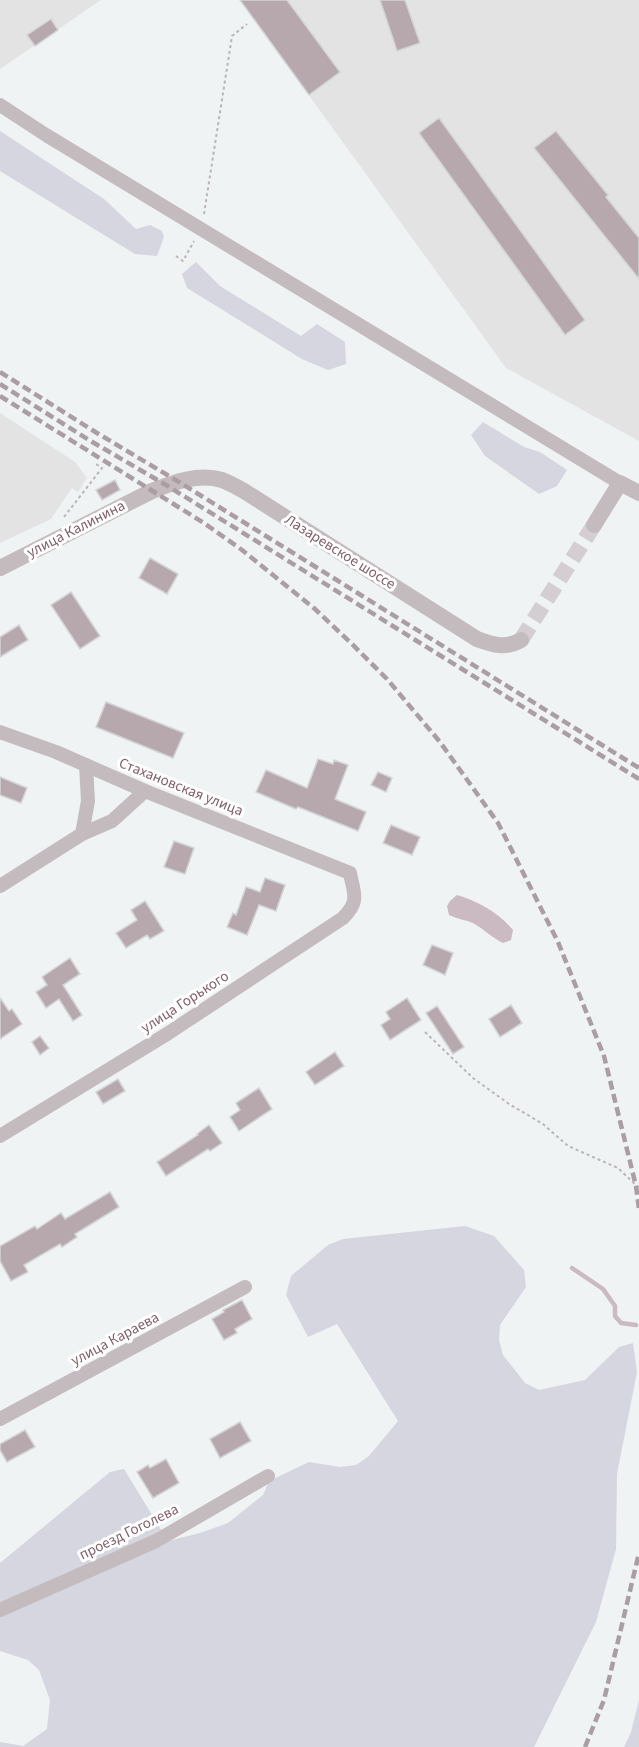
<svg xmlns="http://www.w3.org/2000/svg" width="639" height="1747" viewBox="0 0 639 1747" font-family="'Source Sans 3',sans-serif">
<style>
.built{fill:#e3e3e4}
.green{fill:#d5d6e0}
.water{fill:#ccbac2}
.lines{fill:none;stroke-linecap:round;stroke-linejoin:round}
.stream{stroke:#ccbac2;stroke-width:4.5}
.building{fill:#b7a8ad;stroke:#d2d4d5;stroke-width:1.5}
.tertiary-tunnel{stroke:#d4ced2;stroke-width:16;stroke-dasharray:16 8;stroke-linecap:butt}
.path{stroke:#bcb5b7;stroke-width:2;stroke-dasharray:3 3;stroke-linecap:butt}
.minor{stroke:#c4bbbe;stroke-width:14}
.tertiary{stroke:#c4bbbe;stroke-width:16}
.rail{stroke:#ab9ea2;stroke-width:4.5;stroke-dasharray:9 4.5;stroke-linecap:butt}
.labels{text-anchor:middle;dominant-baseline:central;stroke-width:6;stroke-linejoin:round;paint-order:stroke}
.street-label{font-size:15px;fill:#83606a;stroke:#fff}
</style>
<rect width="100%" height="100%" fill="#eff3f4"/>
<!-- built -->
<g class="built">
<polygon points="0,0 101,0 0,69"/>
<polygon points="240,0 639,0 639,441 506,368"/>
<polygon points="0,413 75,462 87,478 78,492 72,488 51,519 0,543"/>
</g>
<!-- green -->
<g class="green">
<polygon points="0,131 104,199 136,229 150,225 162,231 164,237 157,256 135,254 0,171"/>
<polygon points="196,262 220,286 301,336 317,324 345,342 346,364 328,370 302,359 187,288 182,274"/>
<polygon points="483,422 524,447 540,452 567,470 557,486 539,494 485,456 471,435"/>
<polygon points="465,1226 494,1236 524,1270 526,1287 500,1325 499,1340 503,1355 525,1383 539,1390 585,1380 619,1347 633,1343 637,1372 617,1474 616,1549 596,1622 534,1747 0,1747 0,1742 23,1746 47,1729 50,1700 39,1670 28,1660 0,1651 0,1563 110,1472 124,1469 168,1541 200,1533 228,1523 263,1495 269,1481 309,1462 340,1467 356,1465 369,1456 398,1421 337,1324 308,1337 286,1295 291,1276 328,1245 343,1239"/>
<polygon points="639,1700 639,1747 624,1747 631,1732"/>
</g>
<!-- water -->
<path class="water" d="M457,895C478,901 499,913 513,930L511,940L503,943C492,938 484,929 473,923C466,920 457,919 449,915L447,906L450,901Z"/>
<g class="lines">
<!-- stream -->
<polyline class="stream" points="572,1268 603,1289 615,1306 615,1316 621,1323 636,1325"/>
</g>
<!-- building -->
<g class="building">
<polygon points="240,0 287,0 340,72 309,95"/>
<polygon points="380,0 405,0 420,43 397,51"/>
<polygon points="51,19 58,30 35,46 27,35"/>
<polygon points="439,118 585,320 565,335 419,133"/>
<polygon points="556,131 608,195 606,197 639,238 639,279 534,148"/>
<polygon points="115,480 120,490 102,500 96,490"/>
<polygon points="150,558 178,574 167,594 139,578"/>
<polygon points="71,592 100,636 80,649 51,605"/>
<polygon points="19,625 28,640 0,657 0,637"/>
<polygon points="106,702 184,733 173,758 96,727"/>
<polygon points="318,759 333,764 334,760 348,765 335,799 366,812 358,831 298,807 296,809 256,792 266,770 307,788"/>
<polygon points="378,772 392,778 386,792 371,785"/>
<polygon points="0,777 27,788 21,803 0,795"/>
<polygon points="391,825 420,837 412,855 383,843"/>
<polygon points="174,841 194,848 185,874 164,867"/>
<polygon points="265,878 285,885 276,911 259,905 247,935 227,927 233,913 236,915 246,887 260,892"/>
<polygon points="145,901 164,931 150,939 147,935 126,948 116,933 137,920 131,910"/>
<polygon points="432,945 453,953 445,975 423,965"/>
<polygon points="70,958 80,974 63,985 82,1015 73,1021 59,999 46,1008 36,992 47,985 42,977"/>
<polygon points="0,998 9,1011 12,1009 22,1024 0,1039"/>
<polygon points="407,998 421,1020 390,1040 381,1025 390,1019 386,1012"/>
<polygon points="511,1005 522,1023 500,1037 489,1019"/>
<polygon points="437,1006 464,1047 453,1054 426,1013"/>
<polygon points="40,1036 49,1048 40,1055 32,1042"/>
<polygon points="335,1052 344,1066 315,1085 306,1072"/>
<polygon points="118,1079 125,1091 103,1104 96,1092"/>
<polygon points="259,1088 272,1109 239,1131 230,1117 240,1110 236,1103"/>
<polygon points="209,1125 222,1143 210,1151 208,1149 166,1176 157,1162 198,1135 197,1134"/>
<polygon points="110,1192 119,1207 75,1234 77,1237 62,1247 60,1244 24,1265 28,1272 11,1281 0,1261 0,1246 35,1226 37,1229 61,1213 65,1219"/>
<polygon points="242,1300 252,1319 235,1329 237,1333 224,1340 212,1319 224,1312 223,1310"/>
<polygon points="240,1422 251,1441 220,1458 210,1439"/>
<polygon points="25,1430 35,1447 7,1462 0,1450 0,1444"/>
<polygon points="166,1459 179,1483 153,1498 137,1472 148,1465 150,1468"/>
</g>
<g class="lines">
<!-- tertiary-tunnel -->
<polyline class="tertiary-tunnel" points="521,640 594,525"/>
<!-- path -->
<g class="path">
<polyline points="204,214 232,36 247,24"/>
<polyline points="176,256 183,261 194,241"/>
<polyline points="64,517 102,468 96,464"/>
<polyline points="425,1032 473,1078 509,1104 543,1124 568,1146 618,1168 639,1188"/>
</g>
<!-- minor -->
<g class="minor">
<polyline points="0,105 46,135 620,483"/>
<path d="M0,732L56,752L145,791L350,873C354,894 360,901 343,918L167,1034L0,1136"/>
<polyline points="82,834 88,801 86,765"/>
<polyline points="0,886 82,834 112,821 145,791"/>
<polyline points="0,1419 245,1287"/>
<polyline points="0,1610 156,1541 268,1476"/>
</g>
<!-- tertiary -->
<g class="tertiary">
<polyline points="594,525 620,483 639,493"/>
<path d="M0,568L152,491C174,482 199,473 222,480C230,483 237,487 244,491L477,639C493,645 506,649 521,640"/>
</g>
<!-- rail -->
<g class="rail">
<polyline points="0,372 97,433 179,482 639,768"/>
<polyline points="0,384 89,440 166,485 639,779"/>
<polyline points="0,396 204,523 242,550 315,609 352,644 387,679 440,742 498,823 558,942 604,1056 636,1186 639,1209"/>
<polyline points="585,1747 604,1700 639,1553"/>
</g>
</g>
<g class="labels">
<!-- street labels -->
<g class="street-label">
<text transform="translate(76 529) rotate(-27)">улица Калинина</text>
<text transform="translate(340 552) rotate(32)">Лазаревское шоссе</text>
<text transform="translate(181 787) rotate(22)">Стахановская улица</text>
<text transform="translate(185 1002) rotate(-33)">улица Горького</text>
<text transform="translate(115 1339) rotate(-28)">улица Караева</text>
<text transform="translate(129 1532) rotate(-26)">проезд Гоголева</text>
</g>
</g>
</svg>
